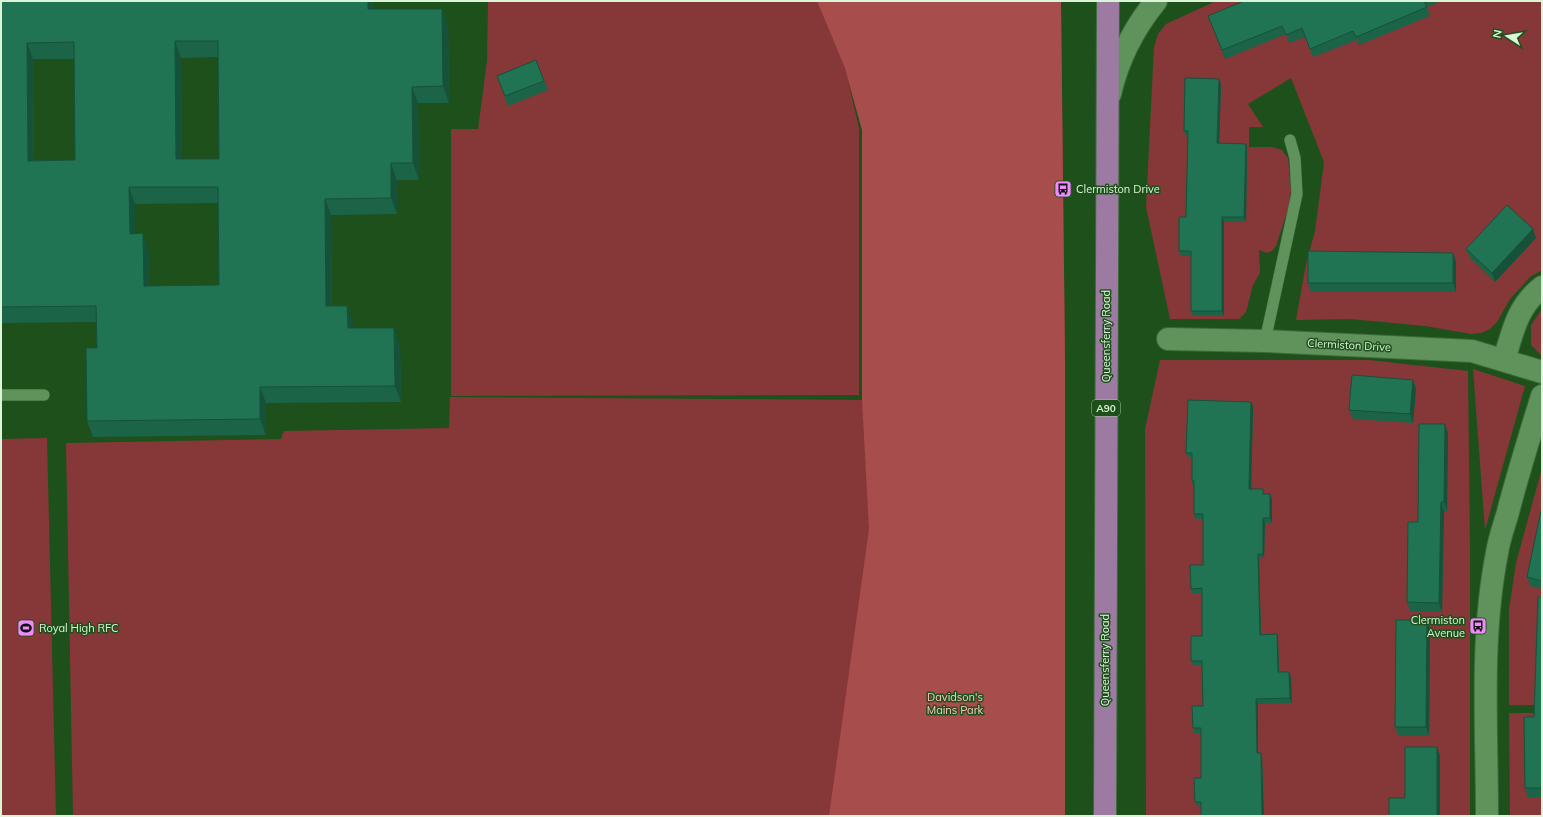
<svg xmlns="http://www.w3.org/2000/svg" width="1543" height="817" viewBox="0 0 1543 817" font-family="Mulish,sans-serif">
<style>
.green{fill:#863737}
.forest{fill:#a74d4b}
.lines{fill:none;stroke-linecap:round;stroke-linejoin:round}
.service-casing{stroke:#3d6b3c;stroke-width:12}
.minor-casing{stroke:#3d6b3c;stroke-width:24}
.tertiary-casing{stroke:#3d6b3c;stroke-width:24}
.primary-casing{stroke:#3d6b3c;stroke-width:24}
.service{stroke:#60935c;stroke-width:11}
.minor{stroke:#60935c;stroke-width:22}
.tertiary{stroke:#60935c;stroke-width:22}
.primary{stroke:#9c7aa2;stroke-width:22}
.wall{fill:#1c6447;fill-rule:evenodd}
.shaded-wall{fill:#16513a}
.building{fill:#207453;stroke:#16513a;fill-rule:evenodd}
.labels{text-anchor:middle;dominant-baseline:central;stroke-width:3;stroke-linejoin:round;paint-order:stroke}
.shield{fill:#1e501c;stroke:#a2c49f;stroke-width:1}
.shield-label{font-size:10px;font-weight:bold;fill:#daf5d7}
.poi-label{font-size:11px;fill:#daf5d7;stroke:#1e501c;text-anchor:start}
.street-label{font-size:11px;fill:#daf5d7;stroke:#1e501c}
.park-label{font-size:11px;fill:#fdc9c6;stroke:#1e501c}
</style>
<rect width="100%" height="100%" fill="#1e501c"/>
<!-- green -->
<g class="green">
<polygon points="488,1 1061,1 1065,360 1065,816 73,816 66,443 281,439 284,431 449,428 450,397 862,400 862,130 848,81 859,128 859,395 451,396 451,129 478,129 487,61"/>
<polygon points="1216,1 1542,1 1542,270 1530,277 1510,299 1497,322 1490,329 1481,333 1471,334 1425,326 1350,319 1296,320 1306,264 1315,231 1324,162 1291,78 1248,104 1263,127 1249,127 1249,147 1272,147 1282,150 1288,158 1291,191 1289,206 1276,246 1272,251 1267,253 1259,250 1260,273 1253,285 1246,312 1239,319 1170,319 1146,207 1154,47 1158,34 1166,24"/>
<polygon points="1542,309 1542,356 1531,345 1531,325"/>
<polygon points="1160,360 1369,360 1468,371 1470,552 1470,816 1146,816 1145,429"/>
<polygon points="1473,369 1525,386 1485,530"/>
<polygon points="47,438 56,816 1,816 1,439"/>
<polygon points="1542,468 1542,705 1509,705 1509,609 1516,563"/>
<polygon points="1509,713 1542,713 1542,816 1510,816"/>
</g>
<!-- forest -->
<polygon class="forest" points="817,1 1061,1 1065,360 1065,816 829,816 869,529 862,400 862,130 845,68"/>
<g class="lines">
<!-- service casing -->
<g class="service-casing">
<g id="service">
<polyline points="1265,341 1297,194 1295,158 1290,140"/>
<polyline points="1,395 44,395"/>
</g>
</g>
<!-- minor casing -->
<g class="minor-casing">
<g id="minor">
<polyline points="1168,339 1265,341 1472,351 1542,372"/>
<path d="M1504,360C1513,331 1517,307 1542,287"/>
<path d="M1487,816C1487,729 1480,639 1497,553C1499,539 1504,526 1508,512C1518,473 1530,435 1542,396"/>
</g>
</g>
<!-- tertiary casing -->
<g class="tertiary-casing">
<path id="tertiary" d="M1110,94C1118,59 1134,28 1156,1"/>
</g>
<!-- primary casing -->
<g class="primary-casing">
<polyline id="primary" points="1105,816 1108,1"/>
</g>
<!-- service -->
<use href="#service" class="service"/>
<!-- minor -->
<use href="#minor" class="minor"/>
<!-- tertiary -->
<use href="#tertiary" class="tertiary"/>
<!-- primary -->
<use href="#primary" class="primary"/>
</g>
<!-- wall -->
<g class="wall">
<path d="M1,1L374,9H442L448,25L449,103H418L419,180H397V214L331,215L332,306L353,322V328L400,344L401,402L266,403V435L93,437L87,421L97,348L96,322L1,323ZM218,57L219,159H182L181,58ZM33,59H75V160H34ZM218,203L219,285L149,286V250L135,233V204Z"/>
<polygon points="1244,1 1441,1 1427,7 1430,16 1359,45 1357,40 1313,57 1305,37 1289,43 1286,34 1225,59 1211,24"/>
<polygon points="536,60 548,90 508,106 497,76"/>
<polygon points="1221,84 1219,143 1247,148 1246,222 1224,222 1224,316 1193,316 1191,311 1191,256 1181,256 1179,251 1186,217 1188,136 1185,135 1184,131"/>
<polygon points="1536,238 1495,282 1470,258 1466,249"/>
<polygon points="1453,253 1456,262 1456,292 1311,292 1308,283"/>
<polygon points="1413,380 1416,389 1413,423 1353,419 1349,410"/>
<polygon points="1253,407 1251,489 1264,494 1272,499 1272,523 1265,523 1264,558 1259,558 1261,634 1277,634 1278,639 1279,672 1291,677 1292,703 1258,704 1258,753 1261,753 1262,758 1264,816 1201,816 1201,806 1197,806 1195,802 1201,778 1201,733 1194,733 1193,728 1203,706 1202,665 1193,665 1191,661 1202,636 1202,593 1192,593 1191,589 1203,565 1203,519 1196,519 1194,514 1194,486 1193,486 1192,481 1192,457 1188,457 1186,453"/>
<polygon points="1448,433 1447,511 1444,511 1442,612 1410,611 1407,602 1418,522"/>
<polygon points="1542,506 1542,589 1530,586 1527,577"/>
<polygon points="1542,597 1542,797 1528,797 1525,788 1534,717"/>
<polygon points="1427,620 1430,629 1429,736 1399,736 1395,727"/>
</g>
<!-- shaded-wall -->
<g class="shaded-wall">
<polygon points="368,1 374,1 374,25 368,9"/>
<polygon points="442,9 448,25 449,103 443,86"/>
<polygon points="175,41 181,58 182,176 176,159"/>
<polygon points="27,43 33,59 34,177 28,161"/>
<polygon points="1219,79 1221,84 1219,148 1217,143"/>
<polygon points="412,87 418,103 419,180 413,163"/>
<polygon points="1246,144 1247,148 1246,222 1244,217"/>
<polygon points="391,163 397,180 397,214 391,198"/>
<polygon points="129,187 135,204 136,250 130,234"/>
<polygon points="325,199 331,215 332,323 326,306"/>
<polygon points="1222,217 1224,222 1224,316 1222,311"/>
<polygon points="1533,229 1536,238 1495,282 1492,273"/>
<polygon points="143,233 149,250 150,302 144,286"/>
<polygon points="1453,253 1456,262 1456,292 1453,283"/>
<polygon points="347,306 353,322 354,344 348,328"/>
<polygon points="394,328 400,344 401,402 395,386"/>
<polygon points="1413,380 1416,389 1413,423 1410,414"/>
<polygon points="260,387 266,403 266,435 260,419"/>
<polygon points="1251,402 1253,407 1251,494 1249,489"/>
<polygon points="1445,424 1448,433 1447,511 1444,502"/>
<polygon points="1270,494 1272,499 1272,523 1270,518"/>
<polygon points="1441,502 1444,511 1442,612 1439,603"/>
<polygon points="1263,518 1265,523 1264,558 1263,554"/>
<polygon points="1258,554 1259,558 1261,639 1260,635"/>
<polygon points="1427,620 1430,629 1429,736 1426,727"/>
<polygon points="1277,634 1278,639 1279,677 1278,672"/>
<polygon points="1289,672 1291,677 1292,703 1290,698"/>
<polygon points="1256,699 1258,704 1258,758 1257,753"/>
<polygon points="1437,747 1440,756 1440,816 1437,816"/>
<polygon points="1261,753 1262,758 1264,816 1262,816"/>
</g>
<!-- building -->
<g class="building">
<path d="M1,1H368V9H442L443,86L412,87L413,163H391V198L325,199L326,306H347L348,328H394L395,386L260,387V419L87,421L86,348H97L96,306L1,307ZM175,41H218L219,159H176ZM74,42L75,160L28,161L27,43ZM129,187H218L219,285L144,286L143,233L130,234Z"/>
<polygon points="1244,1 1424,1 1427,7 1356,37 1353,31 1310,49 1302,28 1286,35 1282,26 1222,50 1208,16"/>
<polygon points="536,60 544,81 505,96 497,76"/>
<polygon points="1185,78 1219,79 1217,143 1246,144 1244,217 1222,217 1222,311 1191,311 1191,251 1179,251 1179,217 1186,217 1188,131 1184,131"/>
<polygon points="1507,205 1533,229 1492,273 1466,249"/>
<polygon points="1308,251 1453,253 1453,283 1308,283"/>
<polygon points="1352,375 1413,380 1410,414 1349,410"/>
<polygon points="1188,400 1251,402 1249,489 1263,489 1263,494 1270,494 1270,518 1263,518 1263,554 1258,554 1260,635 1277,634 1278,672 1289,672 1290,698 1256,699 1257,753 1261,753 1262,816 1201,816 1201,802 1195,802 1194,778 1201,778 1201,728 1193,728 1192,706 1203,706 1202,661 1191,661 1191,636 1202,636 1202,588 1191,589 1190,565 1203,565 1203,514 1194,514 1194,481 1192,481 1192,453 1186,453"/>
<polygon points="1419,424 1445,424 1444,502 1441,502 1439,603 1407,602 1408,522 1418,522"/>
<polygon points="1542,506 1542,581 1527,577"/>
<polygon points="1538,597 1542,597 1542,788 1525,788 1524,717 1534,717"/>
<polygon points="1396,620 1427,620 1426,727 1395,727"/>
<polygon points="1405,747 1437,747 1437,816 1389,816 1389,798 1405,798"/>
</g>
<!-- icons -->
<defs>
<g id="bus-square" transform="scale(0.9)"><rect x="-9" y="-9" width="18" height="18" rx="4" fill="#ed8cfa" stroke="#1e501c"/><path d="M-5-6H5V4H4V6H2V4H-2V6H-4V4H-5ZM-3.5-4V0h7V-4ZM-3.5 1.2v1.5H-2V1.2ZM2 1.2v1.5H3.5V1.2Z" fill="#111"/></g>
<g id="stadium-square" transform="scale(0.9)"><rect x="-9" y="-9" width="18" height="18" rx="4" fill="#ed8cfa" stroke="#1e501c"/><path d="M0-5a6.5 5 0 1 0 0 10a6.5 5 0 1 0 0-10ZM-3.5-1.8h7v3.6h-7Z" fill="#111"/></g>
</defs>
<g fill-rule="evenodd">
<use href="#bus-square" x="1063" y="189"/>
<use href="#bus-square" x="1478" y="626"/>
<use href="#stadium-square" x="26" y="628"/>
</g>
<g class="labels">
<!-- shield labels -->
<rect class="shield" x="1092" y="400" width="28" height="16" rx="3"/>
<g class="shield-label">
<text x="1106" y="408">A90</text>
</g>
<!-- poi labels -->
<g class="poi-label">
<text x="1076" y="189">Clermiston Drive</text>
<text x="1465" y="620" text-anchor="end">Clermiston<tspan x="1465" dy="13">Avenue</tspan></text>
<text x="39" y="628">Royal High RFC</text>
</g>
<!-- street labels -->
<g class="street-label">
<text transform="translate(1106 336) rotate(-90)">Queensferry Road</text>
<text transform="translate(1349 345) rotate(3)">Clermiston Drive</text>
<text transform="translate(1105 660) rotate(-90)">Queensferry Road</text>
</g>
<!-- park labels -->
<g class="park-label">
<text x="955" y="697">Davidson's<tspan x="955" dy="13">Mains Park</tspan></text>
</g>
</g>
<!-- border -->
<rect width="1543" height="817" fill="none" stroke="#daf5d7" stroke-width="4"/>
<!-- north arrow -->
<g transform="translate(1507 36) rotate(282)" stroke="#1e501c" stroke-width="3" paint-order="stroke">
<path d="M0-3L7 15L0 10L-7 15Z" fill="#daf5d7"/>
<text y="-6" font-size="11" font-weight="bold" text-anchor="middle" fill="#daf5d7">N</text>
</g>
</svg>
